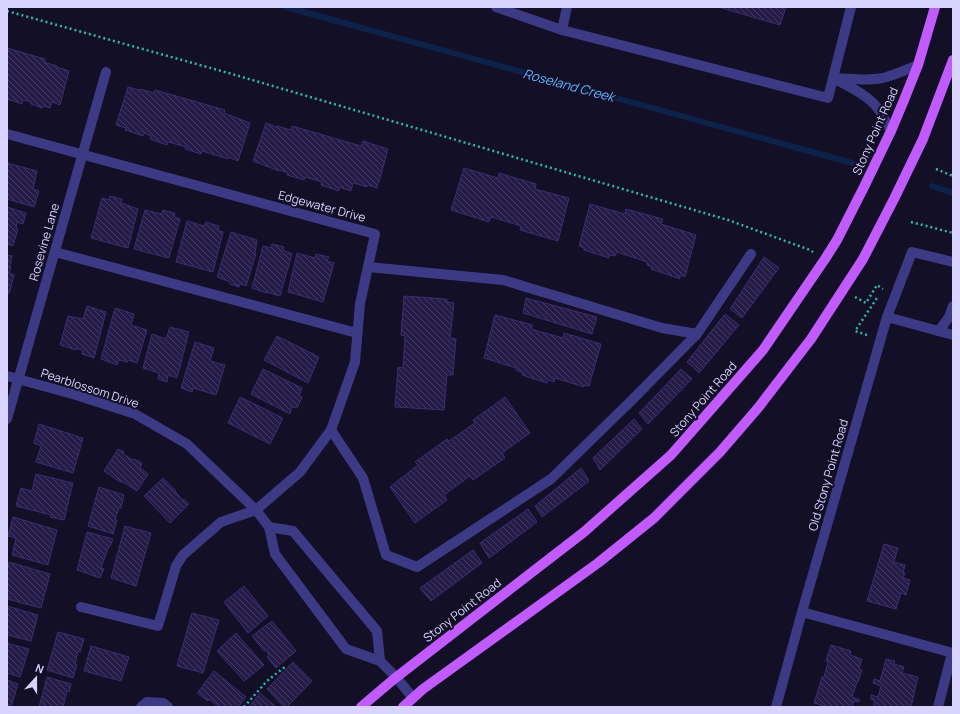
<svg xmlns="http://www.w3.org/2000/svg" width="960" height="714" viewBox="0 0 960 714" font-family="Manrope,sans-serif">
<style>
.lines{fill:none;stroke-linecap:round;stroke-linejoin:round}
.stream{stroke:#0c2248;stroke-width:6}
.building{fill:url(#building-back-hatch);stroke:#3b2d73}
.path{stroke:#2fb8b0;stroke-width:2.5;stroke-dasharray:2 3;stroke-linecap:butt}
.minor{stroke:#3d3a85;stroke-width:10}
.major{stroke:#c25bff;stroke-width:10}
.labels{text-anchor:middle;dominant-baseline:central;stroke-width:4;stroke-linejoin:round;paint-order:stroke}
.street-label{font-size:12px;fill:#d9d4ff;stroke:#130f26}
.water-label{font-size:13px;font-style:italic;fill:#62b6ff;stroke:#130f26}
</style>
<defs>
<pattern id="building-back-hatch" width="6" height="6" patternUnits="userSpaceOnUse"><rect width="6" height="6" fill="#241b47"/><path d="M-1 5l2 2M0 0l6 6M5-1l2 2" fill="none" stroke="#433b63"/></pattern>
</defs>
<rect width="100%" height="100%" fill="#130f26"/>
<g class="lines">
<!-- stream -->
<g class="stream">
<polyline points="286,7 852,163"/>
<polyline points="932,186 953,193"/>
</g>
</g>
<!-- building -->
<g class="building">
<polygon points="718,7 786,7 780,25"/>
<polygon points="7,48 45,59 44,62 57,66 57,67 69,71 60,105 52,102 50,108 44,106 42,108 31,104 31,102 23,100 22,104 7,99"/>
<polygon points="128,87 140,90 140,89 154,93 155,90 225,110 224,113 250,123 238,161 228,157 228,159 202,151 201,154 185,149 186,147 168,142 167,145 150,139 151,136 144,133 143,136 125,130 126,128 116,125"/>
<polygon points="266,123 277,127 277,126 291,130 292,126 361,146 363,141 388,149 379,182 378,182 377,188 368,185 367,187 353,183 351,191 339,187 339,191 321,185 322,182 305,177 304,180 287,175 288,173 279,170 279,171 253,161"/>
<polygon points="7,163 37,171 33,189 39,191 34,207 7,199"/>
<polygon points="464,168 498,178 499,173 536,184 535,189 569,198 558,241 520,230 521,226 491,217 489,222 451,210"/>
<polygon points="110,196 122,199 121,203 138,209 128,248 91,238 102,198 109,200"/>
<polygon points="590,204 625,214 626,209 663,219 661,224 696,235 685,277 680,275 680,279 651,269 652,267 647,265 647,262 617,252 615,256 609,255 609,258 584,250 584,248 579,246"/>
<polygon points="7,207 26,213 23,224 17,222 16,229 18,229 13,246 7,244"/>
<polygon points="145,210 162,214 163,210 175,213 174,217 180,219 169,258 134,249"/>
<polygon points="187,221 204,226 206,222 219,226 218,230 223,232 213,272 176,262"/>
<polygon points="231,232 257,240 255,254 256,254 246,286 240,284 239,287 230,284 230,282 217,277"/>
<polygon points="272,244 284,247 283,250 292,254 280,296 266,292 266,293 252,288 263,246 271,248"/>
<polygon points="297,253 315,258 316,254 329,257 327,261 334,263 323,302 288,292"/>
<polygon points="7,255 12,256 10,266 11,267 9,273 14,275 9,294 7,293"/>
<polygon points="764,257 779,268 742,318 730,309"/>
<polygon points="404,296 447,299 447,302 454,303 450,338 456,339 453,375 447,375 444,410 395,407 398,367 403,368 405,336 401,335"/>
<polygon points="526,298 597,317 592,334 523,313"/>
<polygon points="87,306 106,312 94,358 82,354 83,351 77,348 76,350 60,345 68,316 83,319"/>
<polygon points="115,308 134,314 131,325 147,330 137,363 128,360 127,362 119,360 117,365 101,359"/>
<polygon points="725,314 739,325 699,373 687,362"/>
<polygon points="495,315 533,325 531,329 563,338 564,333 601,344 589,386 584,385 584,387 555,378 554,382 549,380 547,383 522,375 523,373 516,370 516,368 484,358"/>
<polygon points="170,327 189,332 177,378 168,375 167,382 158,379 159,373 143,368 152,334 166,339"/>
<polygon points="277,336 319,357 308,383 264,360"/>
<polygon points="195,342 214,348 210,361 225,365 216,395 193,388 192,392 181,388"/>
<polygon points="263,369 302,388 299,396 302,397 297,408 292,407 290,414 251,394"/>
<polygon points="681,369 692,379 648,424 639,413"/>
<polygon points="240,397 283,418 270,444 228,423"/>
<polygon points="505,397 530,433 502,453 505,458 473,480 470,476 444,495 447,500 415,523 390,487 418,465 415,462 447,439 449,441 475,423 473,420"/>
<polygon points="634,419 642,429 600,470 593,458"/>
<polygon points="39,424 83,438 73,473 36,462 41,446 34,443"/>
<polygon points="118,449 124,452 123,454 133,460 134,459 142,463 140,468 148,474 137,491 123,482 120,482 104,471"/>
<polygon points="581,468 589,481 542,517 535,506"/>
<polygon points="36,474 73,483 64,520 50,517 51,515 16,506 21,488 32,491"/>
<polygon points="163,478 176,491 175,491 182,500 184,499 189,504 170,523 144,496"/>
<polygon points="99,487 124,495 121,508 119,508 115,520 117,520 113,534 88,526"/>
<polygon points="528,509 537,522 489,558 480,543"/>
<polygon points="13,517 57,530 48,565 12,555 16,538 8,536"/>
<polygon points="125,526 151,533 136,586 111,578"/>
<polygon points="87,532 113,539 110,546 109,546 101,568 104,569 100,578 77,570"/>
<polygon points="884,544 898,548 894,562 905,565 903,573 905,573 903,578 910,580 906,595 901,593 896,609 867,601"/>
<polygon points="473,550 482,563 431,601 420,588"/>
<polygon points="9,562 50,574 41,608 7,599 7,571"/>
<polygon points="244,586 268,616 248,633 224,602"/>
<polygon points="7,606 38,615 31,641 7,635"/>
<polygon points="192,613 219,620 203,673 177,666"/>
<polygon points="272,621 296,651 276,668 267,657 269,655 266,650 264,651 252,636"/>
<polygon points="58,632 84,639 80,652 78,651 75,664 77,665 73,678 47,670"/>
<polygon points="236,633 264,665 244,681 217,651"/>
<polygon points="7,643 29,649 20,677 7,673"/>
<polygon points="831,645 851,651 850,655 862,659 859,669 862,670 858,682 857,682 852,697 860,700 859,702 854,701 852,707 825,707 825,706 814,703 822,677 824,677 828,662 826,661"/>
<polygon points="91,646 129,657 121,681 84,671"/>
<polygon points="886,659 895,661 894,664 904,667 902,673 918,677 911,707 909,706 908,707 873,707 875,701 871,699 871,695 878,697 881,686 873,683 874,679 880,681"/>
<polygon points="293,662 312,681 287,707 284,707 267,689"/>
<polygon points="214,671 246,697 238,707 219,707 209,699 208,701 197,693"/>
<polygon points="47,677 71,684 69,692 67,691 63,707 39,707"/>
<polygon points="7,680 18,684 11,707 7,707"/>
<polygon points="260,693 276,707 249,707"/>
</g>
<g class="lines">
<!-- path -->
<g class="path">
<polyline points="7,11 232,74 728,220 810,250 813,252"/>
<polyline points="936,169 953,176"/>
<polyline points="911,222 953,233"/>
<polyline points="855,297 866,303 877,285 883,289"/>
<polyline points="867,335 855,331 877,298"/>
<polyline points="244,707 267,681 286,666"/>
</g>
<!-- minor -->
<g class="minor">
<polyline points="496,7 562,30"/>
<polyline points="567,7 562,30 828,98 851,7"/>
<path d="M833,78C850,79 866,81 883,78C895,75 906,70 918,65"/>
<path d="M837,80C848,86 862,92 872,102C880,109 886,121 891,131"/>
<polyline points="7,134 375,234 360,304 355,362 331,430 300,472 256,510 221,522 183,555 176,566 158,626 81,607"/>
<polyline points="55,252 357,333"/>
<polyline points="368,267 503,280 662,328 697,334"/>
<polyline points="887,317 953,335"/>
<polyline points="939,331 949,317 953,306"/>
<polyline points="7,376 76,395 135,414 187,444 256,510 269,527 275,554 346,649 380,661 396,677 413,698"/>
<polyline points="7,419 106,72"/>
<polyline points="331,430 363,478 386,555 417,567 551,479 632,400 697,334 751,254"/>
<polyline points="269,527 293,531 377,631 380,661"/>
<polyline points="802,612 953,653"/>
<polyline points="141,707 147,702 163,703 168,707"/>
<polyline points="776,707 802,612 887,317 912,252 953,262"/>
<polyline points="938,707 952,653"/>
</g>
<!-- major -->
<g class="major">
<polyline points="361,707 394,679 584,532 671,455 763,350 825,259 837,240 864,187 891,131 904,100 918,65 935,7"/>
<polyline points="403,707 423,689 598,563 654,518 720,452 758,408 811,339 863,259 894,199 923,139 953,60"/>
</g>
</g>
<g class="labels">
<!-- street labels -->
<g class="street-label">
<text transform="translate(875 131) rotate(-66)">Stony Point Road</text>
<text transform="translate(322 206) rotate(15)">Edgewater Drive</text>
<text transform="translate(44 242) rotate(-74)">Rosevine Lane</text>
<text transform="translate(90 388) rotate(18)">Pearblossom Drive</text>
<text transform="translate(703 399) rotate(-49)">Stony Point Road</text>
<text transform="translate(828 475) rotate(-74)">Old Stony Point Road</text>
<text transform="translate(462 610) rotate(-38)">Stony Point Road</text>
</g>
<!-- water labels -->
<g class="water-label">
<text transform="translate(569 85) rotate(15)">Roseland Creek</text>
</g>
</g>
<!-- border -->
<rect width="960" height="714" fill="none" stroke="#d9d4ff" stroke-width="16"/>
<!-- north arrow -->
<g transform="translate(36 678) rotate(21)" stroke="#130f26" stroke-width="3" paint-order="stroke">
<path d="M0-3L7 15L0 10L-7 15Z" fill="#d9d4ff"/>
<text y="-6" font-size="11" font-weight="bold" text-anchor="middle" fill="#d9d4ff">N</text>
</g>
</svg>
